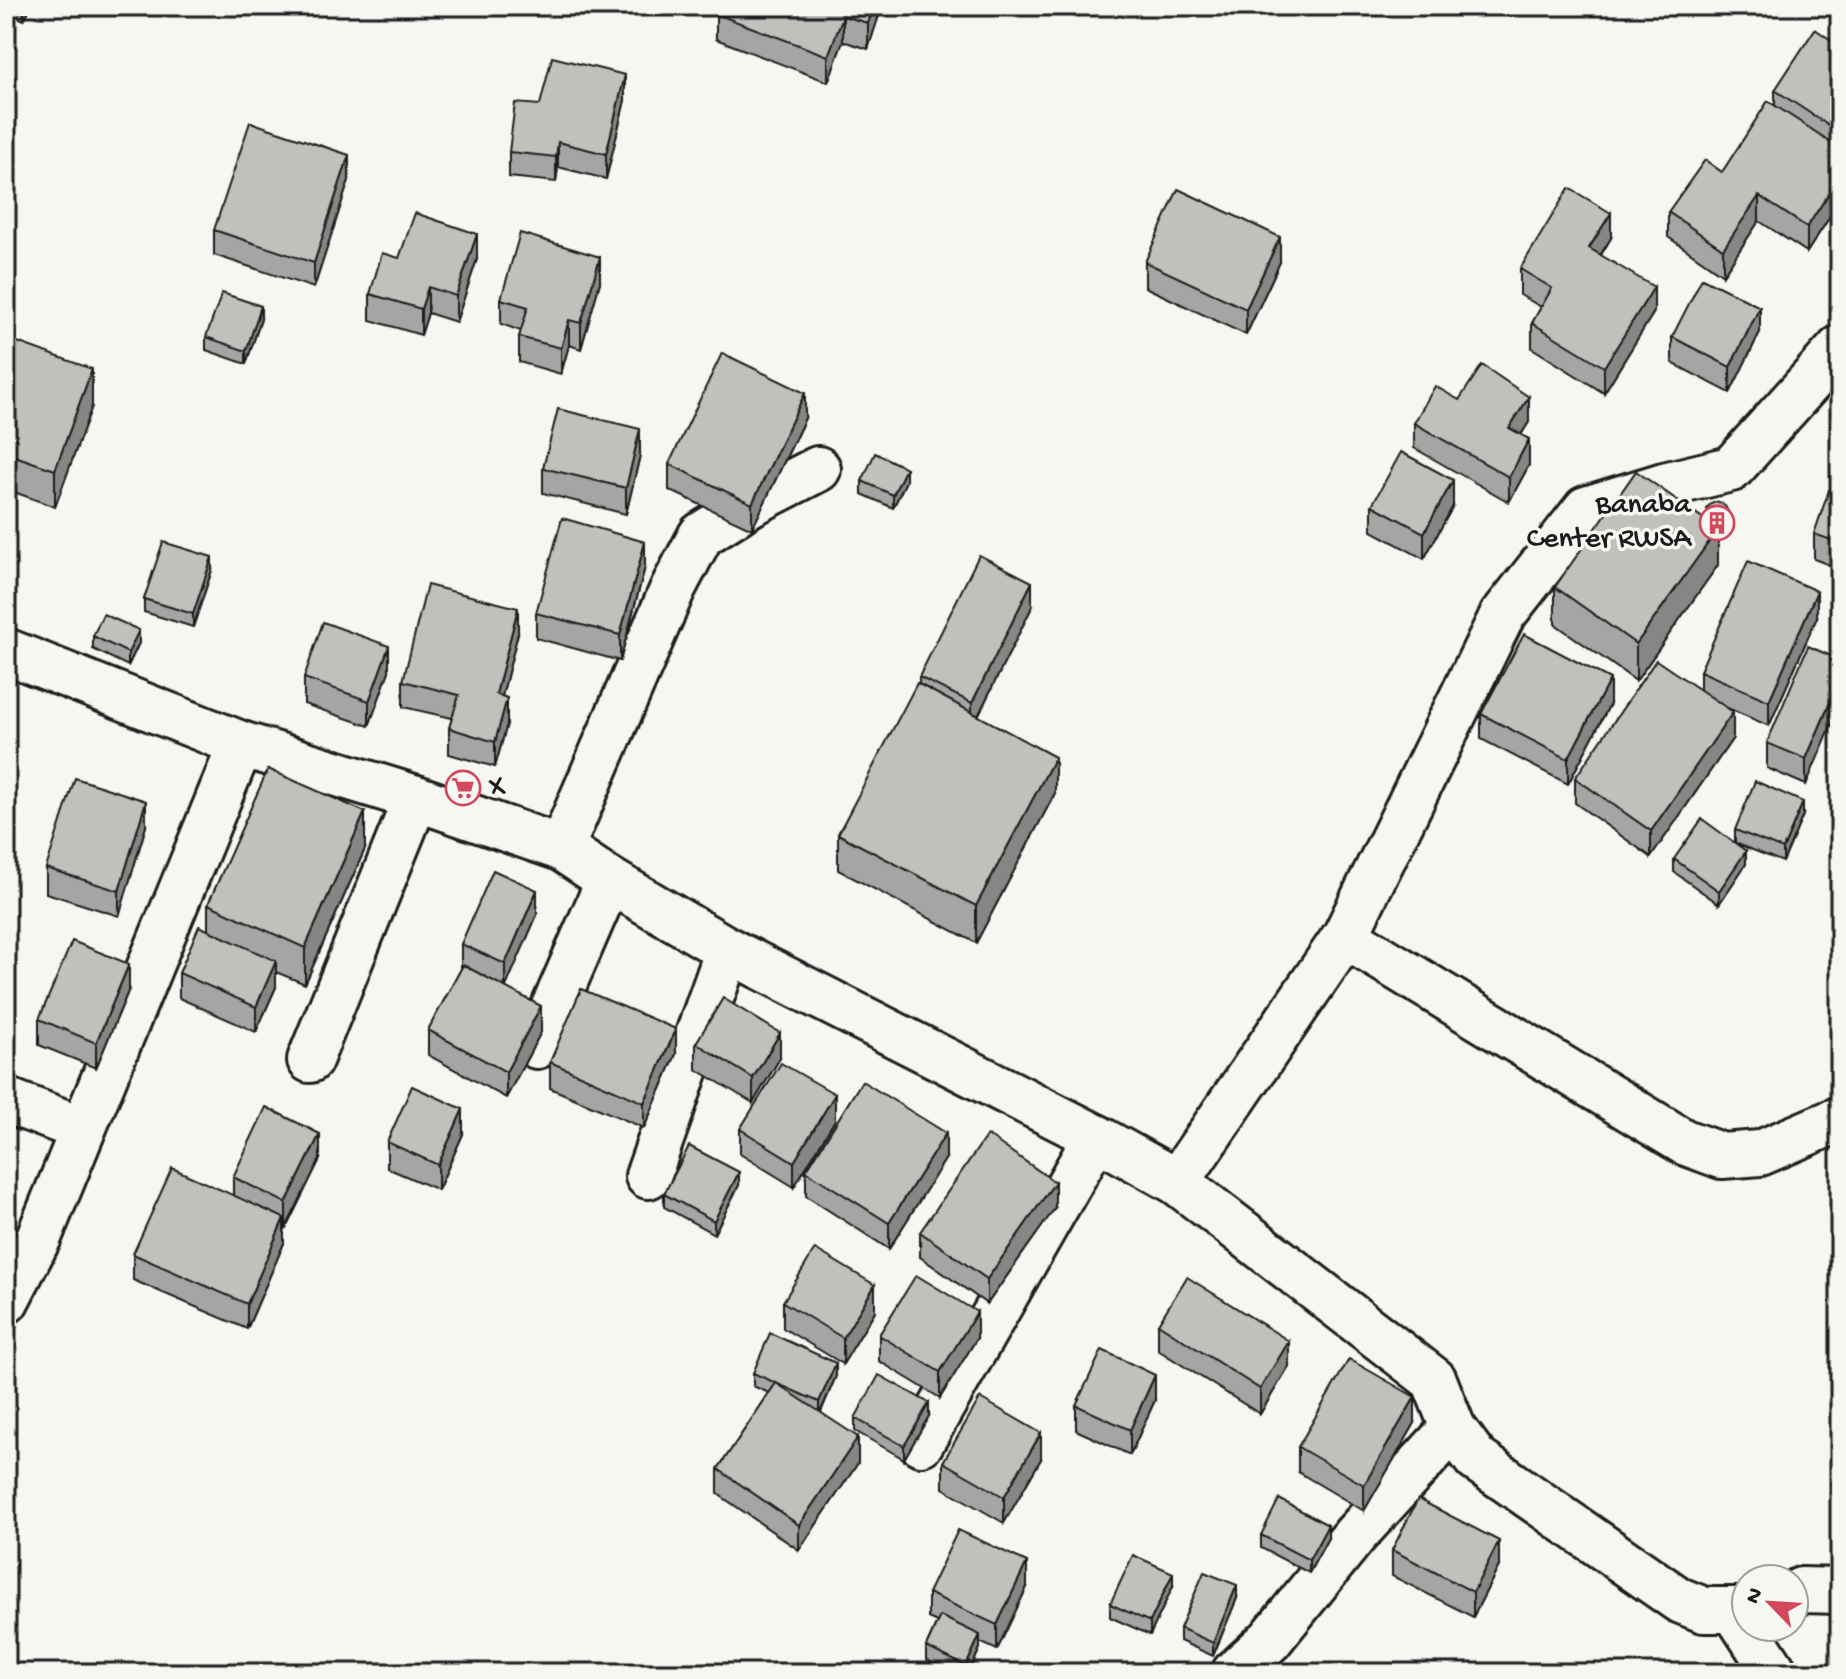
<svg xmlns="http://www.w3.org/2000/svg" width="1846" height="1679" viewBox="0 0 1846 1679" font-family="'Gochi Hand',sans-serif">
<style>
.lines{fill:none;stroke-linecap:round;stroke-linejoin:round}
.minor-casing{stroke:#1c1c1c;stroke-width:50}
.minor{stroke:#f6f6f2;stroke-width:44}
.wall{fill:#a5a5a3;stroke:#1c1c1c;stroke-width:2}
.shaded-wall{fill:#868684;stroke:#1c1c1c;stroke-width:2}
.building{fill:#c0c0bd;stroke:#1c1c1c;stroke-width:2}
.labels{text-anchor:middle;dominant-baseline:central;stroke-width:7;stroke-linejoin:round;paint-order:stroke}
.poi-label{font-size:30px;fill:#1c1c1c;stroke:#f6f6f2;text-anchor:end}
</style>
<rect width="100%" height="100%" fill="#f6f6f2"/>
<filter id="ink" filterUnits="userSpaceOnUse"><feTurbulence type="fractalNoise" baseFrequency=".0125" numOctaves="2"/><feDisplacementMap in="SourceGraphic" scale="16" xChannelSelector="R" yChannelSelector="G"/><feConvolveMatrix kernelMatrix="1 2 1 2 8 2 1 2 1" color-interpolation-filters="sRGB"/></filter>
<g filter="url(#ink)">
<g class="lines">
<!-- minor casing -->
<g class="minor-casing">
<g id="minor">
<polyline points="6,651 241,744 416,798 561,848 609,880 728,950 1096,1137 1177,1182"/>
<polyline points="561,848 673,588 701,535 750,504 818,469"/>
<polyline points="1345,936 1684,1142 1722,1156 1760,1153 1840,1119"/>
<polyline points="537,1046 609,880"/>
<polyline points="310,1060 416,798"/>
<polyline points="6,1100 82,1129"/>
<polyline points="648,1176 728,950"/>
<polyline points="6,1301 39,1237 241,744"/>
<polyline points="921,1443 1096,1137"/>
<polyline points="1794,1594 1801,1590 1840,1591"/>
<polyline points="1734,1610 1775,1673"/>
<polyline points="1746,1610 1704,1610 1679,1600 1476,1459 1453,1428 1434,1380 1177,1182 1345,936 1502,616 1586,509 1664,485 1731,469 1840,348"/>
<polyline points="1234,1673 1270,1640 1355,1535 1453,1428"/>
</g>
</g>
<!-- minor -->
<use href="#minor" class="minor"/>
</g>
<!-- wall -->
<g class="wall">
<polygon points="6,6 31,6 24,20 6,12"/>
<polygon points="719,6 882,6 868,49 843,41 828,82 716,39 716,14"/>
<polygon points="1840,46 1840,201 1807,252 1759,221 1723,275 1668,237 1668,212 1722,172 1775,105 1775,90"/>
<polygon points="625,100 606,179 558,167 556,182 509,177 509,152 540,105"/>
<polygon points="349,180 314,288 214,255 214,230"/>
<polygon points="1611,238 1601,255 1654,312 1604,393 1532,348 1532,323 1541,307 1520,295 1520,269"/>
<polygon points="399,258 477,259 456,322 428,313 421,335 370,320 370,294"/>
<polygon points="1145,262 1280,262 1246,335 1145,287"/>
<polygon points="600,282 581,349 569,345 561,374 519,362 519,337 521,331 501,324 501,299"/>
<polygon points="261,319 246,364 206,350 206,337"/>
<polygon points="1760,332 1730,393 1672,363 1672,337"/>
<polygon points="6,338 92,406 55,507 6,489"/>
<polygon points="1459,400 1529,422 1521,435 1529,465 1509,502 1414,448 1414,423"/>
<polygon points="805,418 752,529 669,490 669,464"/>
<polygon points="1840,453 1840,569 1814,559 1814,534 1832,491 1832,467"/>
<polygon points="640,455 626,514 543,493 543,468"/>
<polygon points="862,481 906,481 893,508 862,494"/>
<polygon points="1372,505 1453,506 1424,559 1372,531"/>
<polygon points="1707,508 1728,525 1726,532 1718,535 1718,565 1636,681 1555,624 1555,587 1707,521"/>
<polygon points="645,567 620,661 536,638 536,613"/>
<polygon points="212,570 193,627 144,612 144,599"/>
<polygon points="1032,607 978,716 1055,793 976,943 838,870 838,834 919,684 919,677"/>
<polygon points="1817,617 1769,726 1725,707 1733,738 1651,857 1575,803 1575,778 1700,690 1700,671"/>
<polygon points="518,633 502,696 507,724 495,767 449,754 449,728 452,718 403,707 403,681"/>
<polygon points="93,636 139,643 128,666 93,649"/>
<polygon points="1840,660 1806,785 1767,768 1767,743"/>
<polygon points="389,671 369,726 304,704 304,678"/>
<polygon points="1610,704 1568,784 1481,739 1481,714"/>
<polygon points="1803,815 1783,862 1735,843 1746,864 1719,904 1674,872 1674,859 1735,843 1735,830"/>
<polygon points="146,826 119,916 46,893 46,868"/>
<polygon points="365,849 305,984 276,972 276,987 256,1032 179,998 179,973 208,930 208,904"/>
<polygon points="537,915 505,987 541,1032 506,1098 428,1055 428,1030 461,969 461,944"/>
<polygon points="129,989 96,1068 39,1045 39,1019"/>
<polygon points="696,1043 780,1058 753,1103 696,1069"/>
<polygon points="676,1054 644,1128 550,1088 550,1062"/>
<polygon points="835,1120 794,1187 740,1154 740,1129"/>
<polygon points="463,1134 438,1190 387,1168 387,1142"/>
<polygon points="946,1158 889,1249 806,1196 806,1171"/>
<polygon points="320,1159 286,1228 284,1227 284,1243 247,1329 133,1280 133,1254 233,1195 233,1177"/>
<polygon points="739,1185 714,1234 664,1207 664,1194"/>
<polygon points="1055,1208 987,1304 920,1257 920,1232"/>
<polygon points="783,1302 875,1311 843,1364 783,1328"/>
<polygon points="1158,1324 1289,1366 1260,1414 1158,1350"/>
<polygon points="879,1335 977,1338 940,1398 879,1361"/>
<polygon points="753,1373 836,1376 821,1412 858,1463 799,1550 718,1494 718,1469 769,1393 753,1386"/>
<polygon points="1155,1400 1130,1455 1076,1430 1076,1405"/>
<polygon points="929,1416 904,1459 855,1431 855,1418"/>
<polygon points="1415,1423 1364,1511 1298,1472 1298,1447"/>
<polygon points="1041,1459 1004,1523 943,1488 943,1462"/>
<polygon points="1261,1535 1328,1538 1309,1573 1261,1548"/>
<polygon points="1392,1550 1499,1566 1473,1617 1392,1576"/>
<polygon points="1173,1586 1150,1635 1110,1617 1110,1604"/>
<polygon points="1027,1587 997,1650 980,1642 980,1648 969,1673 954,1673 926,1660 926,1647 937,1622 928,1618 928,1593"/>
<polygon points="1237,1598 1213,1656 1180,1641 1180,1628"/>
</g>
<!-- shaded-wall -->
<g class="shaded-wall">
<polygon points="24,6 31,6 24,20"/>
<polygon points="874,6 882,6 868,49 868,23"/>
<polygon points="843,16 843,41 828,82 828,56"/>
<polygon points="625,75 625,100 606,179 606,154"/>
<polygon points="558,142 558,167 556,182 556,157"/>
<polygon points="349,155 349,180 314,288 314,263"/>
<polygon points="1840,176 1840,201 1807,252 1807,227"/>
<polygon points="1759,196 1759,221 1723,275 1723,249"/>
<polygon points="1611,213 1611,238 1589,273 1589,248"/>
<polygon points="477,234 477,259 456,322 456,296"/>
<polygon points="1280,237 1280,262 1246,335 1246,309"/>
<polygon points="600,257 600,282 581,349 581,323"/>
<polygon points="428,287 428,313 421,335 421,309"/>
<polygon points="1654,287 1654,312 1604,393 1604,367"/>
<polygon points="261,306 261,319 246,364 246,351"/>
<polygon points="1760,307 1760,332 1730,393 1730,367"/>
<polygon points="569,320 569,345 561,374 561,348"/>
<polygon points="92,369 92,406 55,507 55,470"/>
<polygon points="805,393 805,418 752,529 752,504"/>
<polygon points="1529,397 1529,422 1509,453 1509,428"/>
<polygon points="640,429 640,455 626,514 626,488"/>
<polygon points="1529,439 1529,465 1509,502 1509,477"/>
<polygon points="906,468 906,481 893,508 893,495"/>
<polygon points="1453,480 1453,506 1424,559 1424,533"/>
<polygon points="1728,512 1728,525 1726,532 1719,535 1719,522"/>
<polygon points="1718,529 1718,565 1636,681 1636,644"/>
<polygon points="645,542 645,567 620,661 620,635"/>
<polygon points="212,557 212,570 193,627 193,614"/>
<polygon points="1032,582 1032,607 972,728 972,703"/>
<polygon points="1817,591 1817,617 1769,726 1769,701"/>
<polygon points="518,608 518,633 496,720 496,694"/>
<polygon points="139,630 139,643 128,666 128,653"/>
<polygon points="389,646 389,671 369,726 369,701"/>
<polygon points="1610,679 1610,704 1568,784 1568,759"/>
<polygon points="1840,679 1840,705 1806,785 1806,759"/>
<polygon points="507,698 507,724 495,767 495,742"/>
<polygon points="1733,712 1733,738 1651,857 1651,831"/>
<polygon points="1055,757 1055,793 976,943 976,906"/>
<polygon points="146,801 146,826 119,916 119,891"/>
<polygon points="1803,802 1803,815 1783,862 1783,849"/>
<polygon points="365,812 365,849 305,984 305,948"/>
<polygon points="1746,851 1746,864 1719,904 1719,891"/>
<polygon points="537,890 537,915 505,989 505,964"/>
<polygon points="276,961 276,987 256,1032 256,1007"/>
<polygon points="129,964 129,989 96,1068 96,1043"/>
<polygon points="541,1006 541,1032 506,1098 506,1072"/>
<polygon points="676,1029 676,1054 644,1128 644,1103"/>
<polygon points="780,1033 780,1058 753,1103 753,1078"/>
<polygon points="835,1094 835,1120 794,1187 794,1162"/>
<polygon points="463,1109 463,1134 438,1190 438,1165"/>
<polygon points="946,1133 946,1158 889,1249 889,1223"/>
<polygon points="320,1134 320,1159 286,1228 286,1203"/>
<polygon points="739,1172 739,1185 714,1234 714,1221"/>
<polygon points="1055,1182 1055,1208 987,1304 987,1279"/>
<polygon points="284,1218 284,1243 247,1329 247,1304"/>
<polygon points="875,1285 875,1311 843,1364 843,1338"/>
<polygon points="977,1312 977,1338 940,1398 940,1372"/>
<polygon points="1289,1341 1289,1366 1260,1414 1260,1389"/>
<polygon points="836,1363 836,1376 819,1415 819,1402"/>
<polygon points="1155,1375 1155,1400 1130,1455 1130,1430"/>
<polygon points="1415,1397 1415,1423 1364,1511 1364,1485"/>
<polygon points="929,1403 929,1416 904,1459 904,1446"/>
<polygon points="1041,1433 1041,1459 1004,1523 1004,1497"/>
<polygon points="858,1437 858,1463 799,1550 799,1525"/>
<polygon points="1328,1525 1328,1538 1309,1573 1309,1560"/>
<polygon points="1499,1541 1499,1566 1473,1617 1473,1592"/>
<polygon points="1027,1562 1027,1587 997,1650 997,1625"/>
<polygon points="1173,1573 1173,1586 1150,1635 1150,1622"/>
<polygon points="1237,1585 1237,1598 1213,1656 1213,1643"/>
<polygon points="980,1635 980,1648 969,1673 966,1673 966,1666"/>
</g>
<!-- building -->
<g class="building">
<polygon points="719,6 874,6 868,23 843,16 828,56 716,14"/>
<polygon points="1815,29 1840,46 1840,133 1775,90"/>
<polygon points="552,57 625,75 606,154 558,142 556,157 509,152 515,103 540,105"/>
<polygon points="1768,101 1840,148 1840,176 1807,227 1759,196 1723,249 1668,212 1705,160 1722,172"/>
<polygon points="250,122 349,155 314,263 214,230"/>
<polygon points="1569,188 1611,213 1589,248 1654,287 1604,367 1532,323 1552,288 1520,269"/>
<polygon points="1178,189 1280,237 1246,309 1145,262"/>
<polygon points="415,213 477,234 456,296 428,287 421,309 370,294 382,253 399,258"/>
<polygon points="520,233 600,257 581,323 569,320 561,348 519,337 528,307 501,299"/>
<polygon points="1702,278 1760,307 1730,367 1672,337"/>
<polygon points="222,293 261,306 246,351 206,337"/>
<polygon points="6,338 92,369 55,470 6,453"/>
<polygon points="722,353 805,393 752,504 669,464"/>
<polygon points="1482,365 1529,397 1509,428 1529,439 1509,477 1414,423 1435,386 1459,400"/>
<polygon points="558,409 640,429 626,488 543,468"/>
<polygon points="1401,452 1453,480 1424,533 1372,505"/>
<polygon points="875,453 906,468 893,495 862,481"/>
<polygon points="1840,453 1840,472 1832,467"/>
<polygon points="1636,471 1718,529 1636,644 1555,587"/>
<polygon points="1829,490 1840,494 1840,543 1814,534"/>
<circle cx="1717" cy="512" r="10"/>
<polygon points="562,518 645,542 620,635 536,613"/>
<polygon points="163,542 212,557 193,614 144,599"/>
<polygon points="979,555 1032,582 972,703 919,677"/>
<polygon points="1748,561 1817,591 1769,701 1700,671"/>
<polygon points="427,585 518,608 496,694 507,698 495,742 449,728 459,695 403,681"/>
<polygon points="103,614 139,630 128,653 93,636"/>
<polygon points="323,622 389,646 369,701 304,678"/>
<polygon points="1524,634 1610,679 1568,759 1481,714"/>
<polygon points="1808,646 1840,660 1840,679 1806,759 1767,743"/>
<polygon points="1656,660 1733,712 1651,831 1575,778"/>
<polygon points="917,683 1055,757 976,906 838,834"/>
<polygon points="268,769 365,812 305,948 208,904"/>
<polygon points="75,778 146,801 119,891 46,868"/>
<polygon points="1755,781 1803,802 1783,849 1735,830"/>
<polygon points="1702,819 1746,851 1719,891 1674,859"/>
<polygon points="493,870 537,890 505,964 461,944"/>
<polygon points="199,926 276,961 256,1007 179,973"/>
<polygon points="72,941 129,964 96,1043 39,1019"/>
<polygon points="463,965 541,1006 506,1072 428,1030"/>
<polygon points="581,989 676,1029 644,1103 550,1062"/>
<polygon points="723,998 780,1033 753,1078 696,1043"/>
<polygon points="781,1063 835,1094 794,1162 740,1129"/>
<polygon points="862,1081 946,1133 889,1223 806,1171"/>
<polygon points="412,1086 463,1109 438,1165 387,1142"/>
<polygon points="266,1107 320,1134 286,1203 233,1177"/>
<polygon points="987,1135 1055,1182 987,1279 920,1232"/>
<polygon points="689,1146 739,1172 714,1221 664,1194"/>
<polygon points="172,1168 284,1218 247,1304 133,1254"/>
<polygon points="815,1249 875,1285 843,1338 783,1302"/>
<polygon points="916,1275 977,1312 940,1372 879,1335"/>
<polygon points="1187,1277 1289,1341 1260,1389 1158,1324"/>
<polygon points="770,1333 836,1363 819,1402 753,1373"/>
<polygon points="1102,1350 1155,1375 1130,1430 1076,1405"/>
<polygon points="1349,1359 1415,1397 1364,1485 1298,1447"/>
<polygon points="879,1375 929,1403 904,1446 855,1418"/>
<polygon points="776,1383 858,1437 799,1525 718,1469"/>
<polygon points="980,1398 1041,1433 1004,1497 943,1462"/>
<polygon points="1279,1499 1328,1525 1309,1560 1261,1535"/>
<polygon points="1418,1499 1499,1541 1473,1592 1392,1550"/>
<polygon points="958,1530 1027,1562 997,1625 928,1593"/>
<polygon points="1133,1555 1173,1573 1150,1622 1110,1604"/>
<polygon points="1204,1572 1237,1585 1213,1643 1180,1628"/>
<polygon points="940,1616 980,1635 966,1666 926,1647"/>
</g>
</g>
<!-- icons -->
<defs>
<g id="building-ring" transform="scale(1.8)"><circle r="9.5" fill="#f6f6f2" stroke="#d1495b" stroke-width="1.5"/><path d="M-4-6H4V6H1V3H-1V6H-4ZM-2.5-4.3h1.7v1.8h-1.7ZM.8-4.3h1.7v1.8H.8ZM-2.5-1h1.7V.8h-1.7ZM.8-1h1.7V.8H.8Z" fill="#d1495b"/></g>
<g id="supermarket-ring" transform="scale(1.8)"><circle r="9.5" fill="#f6f6f2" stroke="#d1495b" stroke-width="1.5"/><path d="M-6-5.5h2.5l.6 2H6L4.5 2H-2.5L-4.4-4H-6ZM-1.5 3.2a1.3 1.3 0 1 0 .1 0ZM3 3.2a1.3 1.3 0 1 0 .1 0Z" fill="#d1495b"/></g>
</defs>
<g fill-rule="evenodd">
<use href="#building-ring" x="1717" y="523"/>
<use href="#supermarket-ring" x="463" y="788"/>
</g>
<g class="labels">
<!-- poi labels -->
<g class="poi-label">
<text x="1691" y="506">Banaba<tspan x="1691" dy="34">Center RWSA</tspan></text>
<text x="489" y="788" text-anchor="start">X</text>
</g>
</g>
<!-- margin -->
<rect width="1846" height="1679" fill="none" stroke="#f6f6f2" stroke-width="32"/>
<rect x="16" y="16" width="1814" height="1647" fill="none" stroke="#1c1c1c" stroke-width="3" filter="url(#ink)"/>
<!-- north arrow -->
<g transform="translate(1770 1603) rotate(295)"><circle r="38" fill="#f6f6f2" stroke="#9f9f9c" stroke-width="2"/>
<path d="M0-6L14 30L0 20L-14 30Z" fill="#d1495b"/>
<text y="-12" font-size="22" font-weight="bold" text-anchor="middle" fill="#1c1c1c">N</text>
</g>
</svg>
